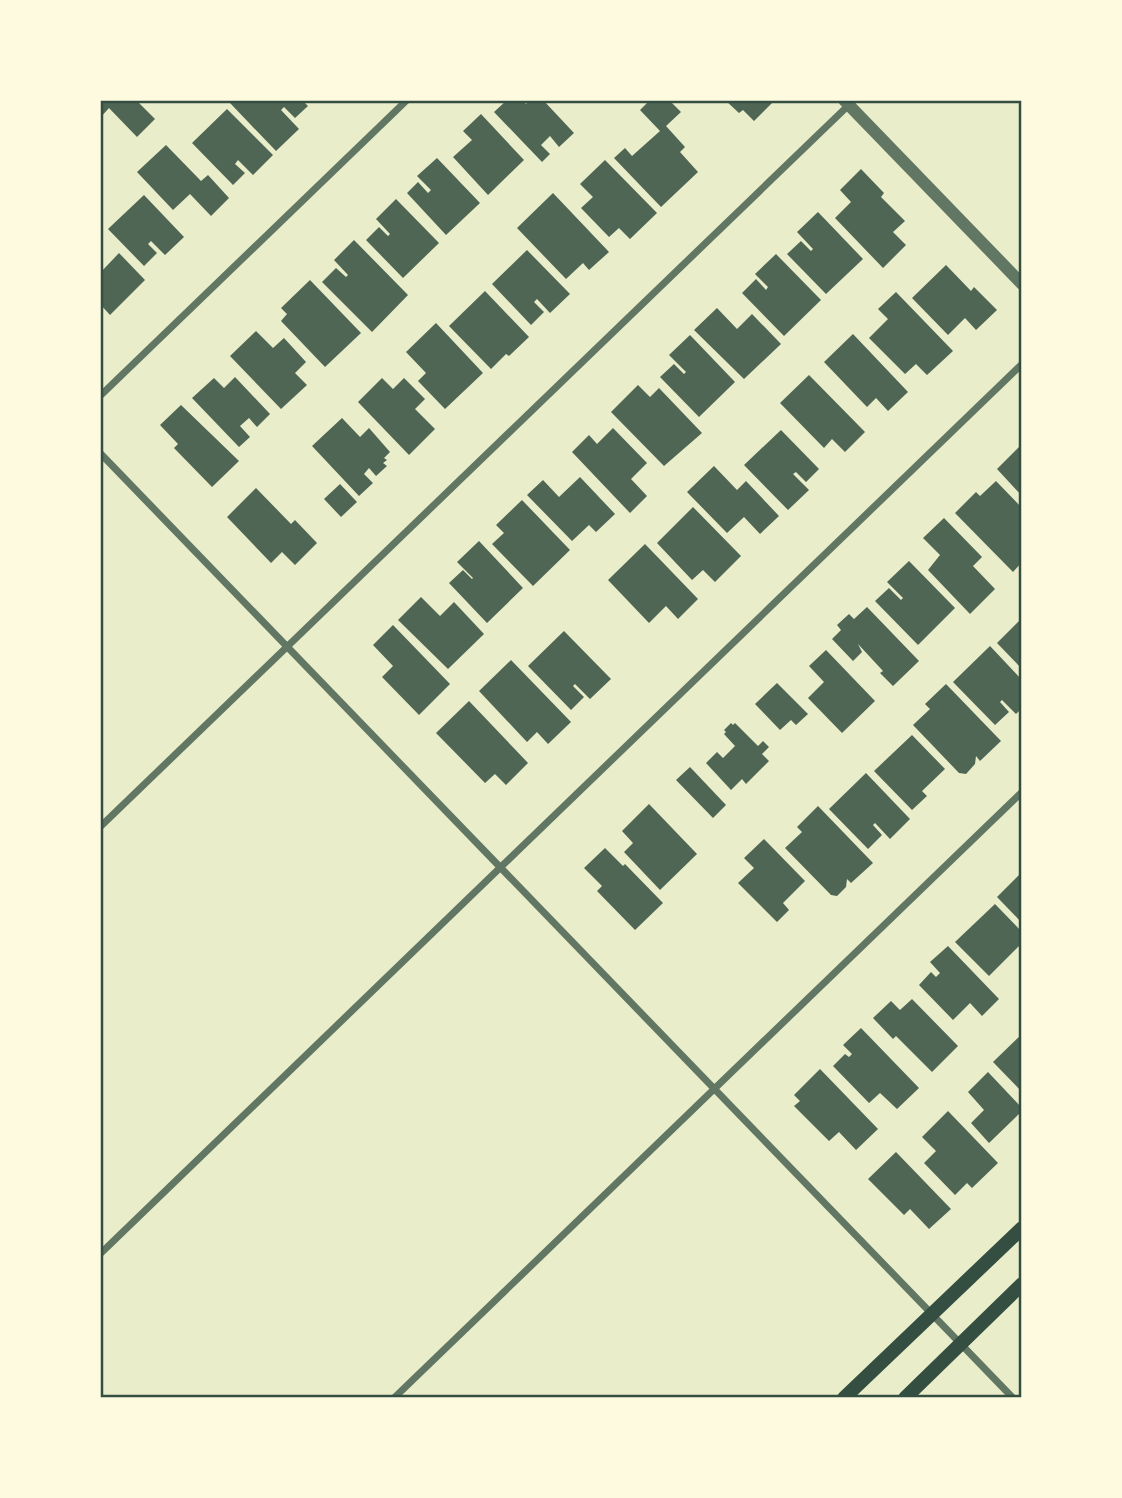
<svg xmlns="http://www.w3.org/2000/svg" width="1122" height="1498" viewBox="0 0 1122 1498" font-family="Manrope,sans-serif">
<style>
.building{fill:#4f6655}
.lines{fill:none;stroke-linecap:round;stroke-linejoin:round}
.minor{stroke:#617663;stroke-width:7}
.tertiary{stroke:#617663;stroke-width:12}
.secondary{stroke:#344e41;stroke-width:14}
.neatline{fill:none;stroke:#344e41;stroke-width:2.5}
</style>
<rect width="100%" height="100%" fill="#e9edc9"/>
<!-- building -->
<g class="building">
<polygon points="100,100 136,100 155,119 137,137 109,108 100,118"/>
<polygon points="233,100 302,100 308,106 295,118 284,107 281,110 299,129 276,151 230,103"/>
<polygon points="507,100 522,100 526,104 530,100 543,100 574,133 559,147 550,136 541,145 550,154 542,162 494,112"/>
<polygon points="650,100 669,100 681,112 666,126 685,147 680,152 698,172 661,207 614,158 625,148 632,156 660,131 640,110"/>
<polygon points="725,100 775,100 754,121 743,110 739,113"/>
<polygon points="227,109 273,155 253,175 238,160 235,164 245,173 233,185 192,143"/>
<polygon points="481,114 524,160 488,195 453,157 472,140 463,131"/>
<polygon points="166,145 201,181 208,175 229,198 211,216 190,194 173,210 137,172"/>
<polygon points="437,158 480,203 446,235 407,193 418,182 428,193 431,190 417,176"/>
<polygon points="605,160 657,213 630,239 619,228 609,237 581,208 593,197 580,184"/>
<polygon points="861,169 884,193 881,197 905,221 893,232 906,245 883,268 835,218 851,202 840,190"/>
<polygon points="553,193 609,252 589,270 583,263 566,279 517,228"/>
<polygon points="144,195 184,237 165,255 151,241 148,244 157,253 144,266 108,229"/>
<polygon points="396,199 439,243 403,278 366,240 379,227 388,236 390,234 376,219"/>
<polygon points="818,212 863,259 826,294 787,254 801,241 811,251 813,249 797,232"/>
<polygon points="354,240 408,295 372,332 322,282 336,268 346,277 348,275 334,260"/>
<polygon points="527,250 570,294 550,313 537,299 534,302 544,312 531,325 492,284"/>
<polygon points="119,253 145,280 110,315 100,304 100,273"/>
<polygon points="776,254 821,300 784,336 742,293 756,279 766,290 768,287 755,274"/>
<polygon points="946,265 971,291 974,287 997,310 976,330 965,318 948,335 912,298"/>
<polygon points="310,280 361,333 325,367 281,321 287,314 281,308"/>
<polygon points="485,291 529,337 509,356 506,354 491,369 449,326"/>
<polygon points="896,292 953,351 927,375 916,364 905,374 869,338 888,319 878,309"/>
<polygon points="717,308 737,329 752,314 781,344 744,379 694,330"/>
<polygon points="436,323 483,373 445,409 418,381 426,373 406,352"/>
<polygon points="256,331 273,348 284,338 306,362 295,373 307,385 281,409 230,356"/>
<polygon points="853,334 908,392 888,411 876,398 867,407 824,362"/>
<polygon points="690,335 735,382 699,417 660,377 674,364 684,374 686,372 669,355"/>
<polygon points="809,375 865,432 845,452 832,439 824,448 780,403"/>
<polygon points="235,377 270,414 257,427 249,418 240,426 250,437 239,447 192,398 214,378 224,388"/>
<polygon points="382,378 393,389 404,378 425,399 415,409 435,429 409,455 358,402"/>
<polygon points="638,385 650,397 659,388 702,433 664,466 611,412"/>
<polygon points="181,405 239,461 212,487 174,448 178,444 160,425"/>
<polygon points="342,418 360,437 369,428 390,452 384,458 387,460 383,463 387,466 376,476 369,468 364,474 373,483 359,496 312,446"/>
<polygon points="613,428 647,463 631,479 647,496 630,513 572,452 589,435 597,444"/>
<polygon points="781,430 819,469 806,482 796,472 793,474 809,490 788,510 744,465"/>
<polygon points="1022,444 1022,496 997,469"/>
<polygon points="714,466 737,490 746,481 779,516 760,534 744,517 727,533 687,492"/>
<polygon points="580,477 615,514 596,532 589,525 572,541 527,495 543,480 559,497"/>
<polygon points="996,481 1022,508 1022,562 1013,572 955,513 976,492 980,496"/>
<polygon points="340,484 357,502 341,517 324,499"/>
<polygon points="256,488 291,524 295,520 317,543 295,565 282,552 271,563 227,517"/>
<polygon points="522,500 570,550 533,586 492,544 504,533 496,525"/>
<polygon points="693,507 741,556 715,582 703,570 692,580 657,543"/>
<polygon points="944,518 982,557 973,566 995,589 970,614 928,570 940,555 923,538"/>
<polygon points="479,541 523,588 487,623 449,583 463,570 472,579 473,578 457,562"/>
<polygon points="645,544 698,599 678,619 666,606 649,623 608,580"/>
<polygon points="909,561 955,608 918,645 875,601 889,588 901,600 903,598 887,582"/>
<polygon points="421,597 440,616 454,602 484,634 448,669 398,620"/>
<polygon points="867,607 919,661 893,686 880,673 883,671 858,644 862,652 853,661 832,639 841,630 837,625 849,614 854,619"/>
<polygon points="1022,618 1022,669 997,643"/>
<polygon points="393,625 450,684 419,715 382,677 393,666 373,645"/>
<polygon points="564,631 611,679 590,699 575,684 573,686 584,697 571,710 528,666"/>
<polygon points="990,646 1022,680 1022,708 1016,714 1002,700 1000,702 1009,712 995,725 953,682"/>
<polygon points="826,650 875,701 842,733 808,698 824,682 809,666"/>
<polygon points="511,660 571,722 548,744 537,732 527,742 479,691"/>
<polygon points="777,683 808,714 796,725 791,720 780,730 755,704"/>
<polygon points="946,684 1001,741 980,761 976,756 975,764 966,774 959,773 913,725 930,709 925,704"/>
<polygon points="469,701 528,763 506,785 495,774 485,783 436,733"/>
<polygon points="731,723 733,725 735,723 758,746 763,741 769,747 762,754 769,761 746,784 742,779 731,790 706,763 717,752 723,758 735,746 724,734 726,732 724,730"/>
<polygon points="912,735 945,769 922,791 927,796 912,810 874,771"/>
<polygon points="690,767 726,805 713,818 676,780"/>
<polygon points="866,773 910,819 890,839 875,823 873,825 882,835 868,849 829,809"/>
<polygon points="649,804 697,854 660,890 624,852 633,843 622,831"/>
<polygon points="818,806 873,863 851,883 847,879 846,887 837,896 831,895 785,848 802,832 797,827"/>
<polygon points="764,839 805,881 783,903 789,910 777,922 738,883 754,868 744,858"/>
<polygon points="605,848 623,866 625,864 663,903 635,930 597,891 602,886 584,868"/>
<polygon points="1022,872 1022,923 997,897"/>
<polygon points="995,904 1022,932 1022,943 989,976 955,942"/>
<polygon points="948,946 999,999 982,1016 970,1003 953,1020 919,985 931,972 936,977 940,973 930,962"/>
<polygon points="912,999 958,1046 932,1072 896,1036 893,1039 873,1018 891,1001 900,1010"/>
<polygon points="861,1028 919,1088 897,1109 880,1093 869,1103 833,1066 845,1054 849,1057 852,1054 843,1045"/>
<polygon points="1022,1034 1022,1092 993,1062"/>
<polygon points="820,1069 878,1129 856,1150 839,1132 829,1141 794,1106 800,1101 794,1095"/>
<polygon points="988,1072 1022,1108 1022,1111 989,1143 971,1123 984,1110 968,1092"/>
<polygon points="948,1111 998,1163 972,1188 967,1183 955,1195 924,1163 936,1151 922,1137"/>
<polygon points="896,1152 951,1209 929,1229 910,1209 904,1215 868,1179"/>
</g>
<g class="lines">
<!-- minor -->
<g class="minor">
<polyline points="100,396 407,100"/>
<polyline points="100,453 1013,1398"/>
<polyline points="100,827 854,100"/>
<polyline points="100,1254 1022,364"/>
<polyline points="394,1398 1022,792"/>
</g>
<!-- tertiary -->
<polyline class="tertiary" points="844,100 1022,284"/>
<!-- secondary -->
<g class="secondary">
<polyline points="844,1398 1022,1228"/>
<polyline points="905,1398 1022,1284"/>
</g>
</g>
<!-- border -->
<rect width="1122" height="1498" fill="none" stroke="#fefae0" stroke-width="203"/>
<rect x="102" y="102" width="918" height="1294" class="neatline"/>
</svg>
